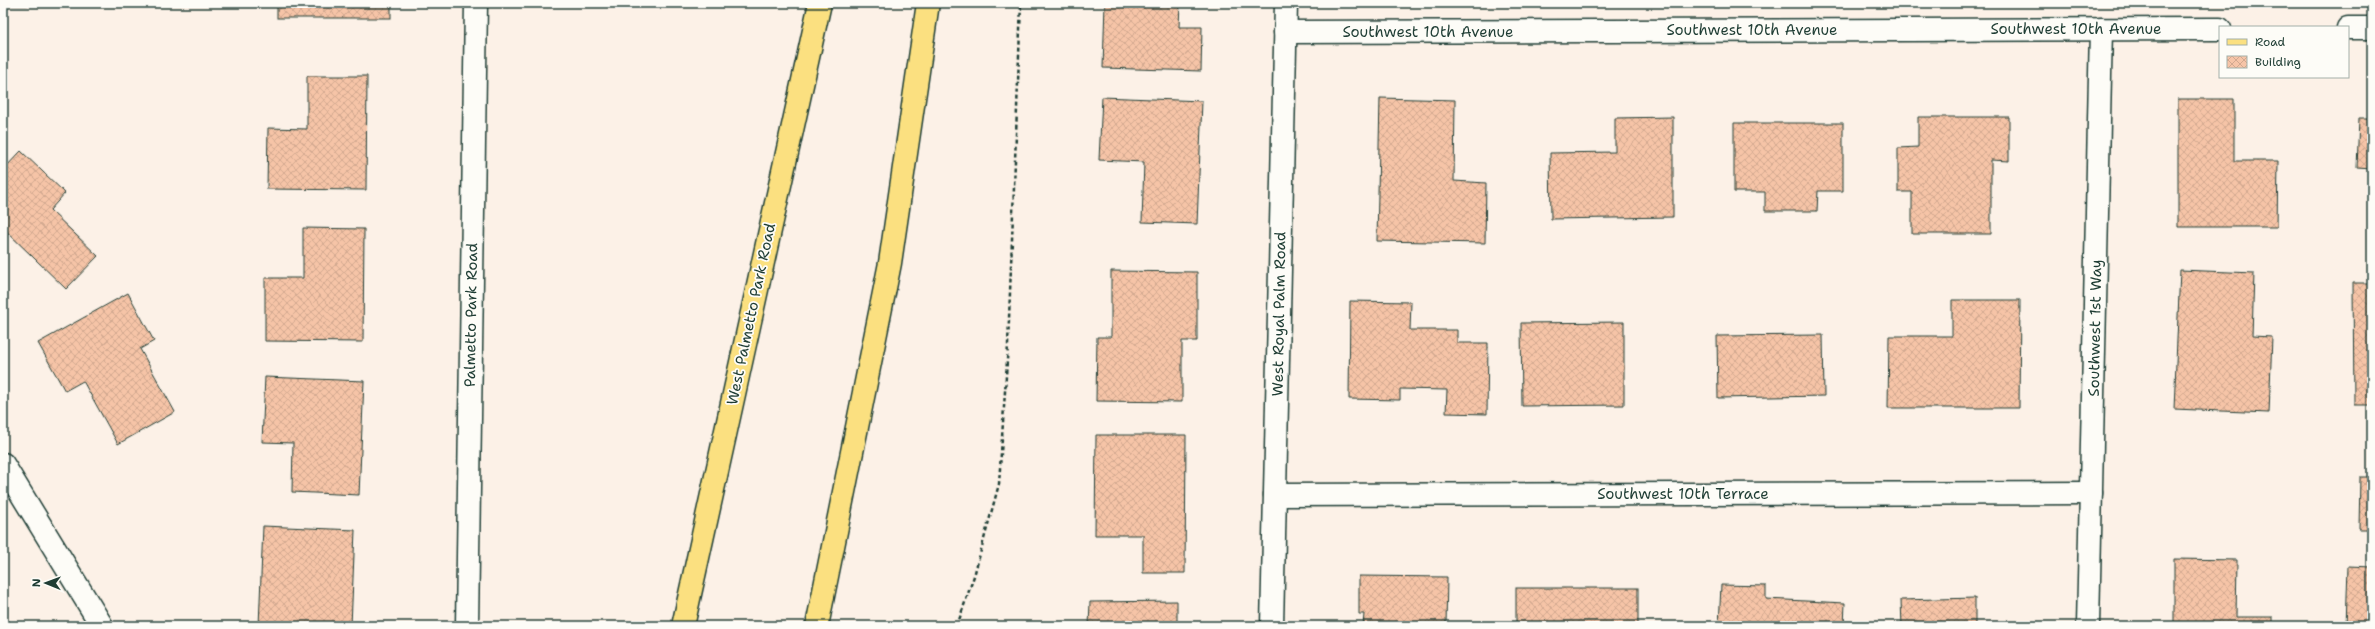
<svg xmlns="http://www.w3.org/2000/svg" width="2375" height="629" viewBox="0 0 2375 629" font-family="'Shantell Sans',sans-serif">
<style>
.building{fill:url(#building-cross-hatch);stroke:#1f3d34}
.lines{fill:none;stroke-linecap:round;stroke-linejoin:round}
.minor-casing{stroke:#1f3d34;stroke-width:25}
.major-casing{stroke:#1f3d34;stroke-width:25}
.path{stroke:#1f3d34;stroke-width:2.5;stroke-dasharray:4 3;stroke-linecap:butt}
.minor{stroke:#fdfcf7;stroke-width:22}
.major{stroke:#fbe080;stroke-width:22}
.labels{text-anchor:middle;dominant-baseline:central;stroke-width:3.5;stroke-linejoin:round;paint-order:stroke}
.street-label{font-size:15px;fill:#1f3d34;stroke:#fdfcf7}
</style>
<defs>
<pattern id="building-cross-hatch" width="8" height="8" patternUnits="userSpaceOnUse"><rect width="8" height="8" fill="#f6c4a7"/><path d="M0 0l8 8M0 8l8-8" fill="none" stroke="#d2a990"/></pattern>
</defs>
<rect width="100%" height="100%" fill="#fcf1e7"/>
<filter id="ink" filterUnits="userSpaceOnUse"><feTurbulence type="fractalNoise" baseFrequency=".025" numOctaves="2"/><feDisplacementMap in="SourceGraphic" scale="8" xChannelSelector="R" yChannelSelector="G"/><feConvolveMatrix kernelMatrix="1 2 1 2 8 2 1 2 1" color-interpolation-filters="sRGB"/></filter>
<g filter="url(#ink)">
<!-- building -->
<g class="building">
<rect x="3" y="3" width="24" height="2"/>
<rect x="121" y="3" width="106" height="1"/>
<rect x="277" y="3" width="114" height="15"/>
<polygon points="1105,3 1180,3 1179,27 1202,27 1201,71 1103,68"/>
<polygon points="307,76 367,76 366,190 267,189 268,128 307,129"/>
<polygon points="1102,97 1202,101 1197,224 1142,222 1144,162 1099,160"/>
<polygon points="1380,98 1455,100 1454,181 1486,183 1485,243 1377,241"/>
<polygon points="2178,99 2234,99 2234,161 2278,161 2277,227 2178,227"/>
<polygon points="1673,117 1673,217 1551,219 1550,153 1615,152 1615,118"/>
<polygon points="1918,117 2009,117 2009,161 1991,160 1991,234 1912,234 1912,192 1898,192 1898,148 1918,147"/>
<polygon points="2359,118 2372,118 2372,169 2357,168"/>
<polygon points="1734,123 1843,123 1843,191 1818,191 1817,211 1765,211 1765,192 1734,192"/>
<polygon points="21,151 65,193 50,210 98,256 66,289 3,228 3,170"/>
<polygon points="303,228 364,229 363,342 265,341 265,278 303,278"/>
<polygon points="2180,270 2254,273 2252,336 2272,337 2269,413 2174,409"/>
<polygon points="1111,271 1197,272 1197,341 1182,341 1182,402 1096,401 1097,337 1111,337"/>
<polygon points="2353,283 2372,283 2372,405 2354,405"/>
<polygon points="128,293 154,341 140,349 175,412 118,444 83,381 65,391 38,343"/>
<polygon points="1952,300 2020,300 2019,408 1888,408 1889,336 1952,336"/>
<polygon points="1350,301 1411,302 1410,330 1457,330 1457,343 1488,343 1487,414 1446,413 1447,390 1400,389 1400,400 1349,399"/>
<polygon points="1624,322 1624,405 1522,406 1521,323"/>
<polygon points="1823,335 1824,396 1718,398 1717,336"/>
<polygon points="265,377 364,381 359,495 292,492 293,443 262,442"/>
<polygon points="1096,435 1186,435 1185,573 1143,573 1143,535 1095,535"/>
<polygon points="2360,477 2372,477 2372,529 2359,529"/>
<polygon points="263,526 355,530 351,626 259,626"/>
<polygon points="2174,559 2237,560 2236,617 2273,617 2273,626 2174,626"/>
<polygon points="2348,566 2372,567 2372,626 2346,626"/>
<polygon points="1359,576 1447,577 1446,626 1363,626 1364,614 1359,614"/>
<polygon points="1721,585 1766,586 1766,599 1845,603 1844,626 1719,626"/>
<rect x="1516" y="588" width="122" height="38"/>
<polygon points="1975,598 1975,626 1902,626 1901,600"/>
<polygon points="1177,601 1177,626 1089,626 1090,602"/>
</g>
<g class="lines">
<!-- minor casing -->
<g class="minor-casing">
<g id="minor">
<polyline points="2348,28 2372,28"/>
<polyline points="1285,32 2220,29"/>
<polyline points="3,464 102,626"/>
<polyline points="1275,495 2091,493"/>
<polyline points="467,626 476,3"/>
<polyline points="1272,626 1286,3"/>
<polyline points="2088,626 2101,29"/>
</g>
</g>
<!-- major casing -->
<g class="major-casing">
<g id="major">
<polyline points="683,626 820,3"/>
<polyline points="817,626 890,263 928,3"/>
</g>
</g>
<!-- path -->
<polyline class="path" points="957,626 974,576 999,484 1008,345 1021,3"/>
<!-- minor -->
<use href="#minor" class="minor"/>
<!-- major -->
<use href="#major" class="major"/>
</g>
</g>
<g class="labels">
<!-- street labels -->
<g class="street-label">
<text x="2076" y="29">Southwest 10th Avenue</text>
<text x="1752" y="30">Southwest 10th Avenue</text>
<text x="1428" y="32">Southwest 10th Avenue</text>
<text transform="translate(751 314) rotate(-78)">West Palmetto Park Road</text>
<text transform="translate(1279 314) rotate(-89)">West Royal Palm Road</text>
<text transform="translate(471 315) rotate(-89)">Palmetto Park Road</text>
<text transform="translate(2095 328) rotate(-89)">Southwest 1st Way</text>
<text x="1683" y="494">Southwest 10th Terrace</text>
</g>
</g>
<!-- margin -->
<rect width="2375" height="629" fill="none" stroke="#fdfcf7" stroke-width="16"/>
<rect x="8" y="8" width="2359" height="613" fill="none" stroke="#1f3d34" stroke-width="1.5" filter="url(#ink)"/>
<!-- legend -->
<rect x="2219" y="26" width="130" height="52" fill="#fdfcf7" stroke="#a4b0a9"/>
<rect x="2227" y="39" width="20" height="6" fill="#fbe080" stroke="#a4b0a9"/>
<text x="2255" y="46" font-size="12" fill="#1f3d34">Road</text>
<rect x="2227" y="56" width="20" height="12" fill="url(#building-cross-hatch)" stroke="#a4b0a9"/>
<text x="2255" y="66" font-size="12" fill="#1f3d34">Building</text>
<!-- north arrow -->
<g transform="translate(46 583) rotate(271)" stroke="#fdfcf7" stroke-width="3" paint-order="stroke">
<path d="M0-3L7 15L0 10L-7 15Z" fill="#1f3d34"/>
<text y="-6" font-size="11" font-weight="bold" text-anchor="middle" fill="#1f3d34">N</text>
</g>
</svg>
